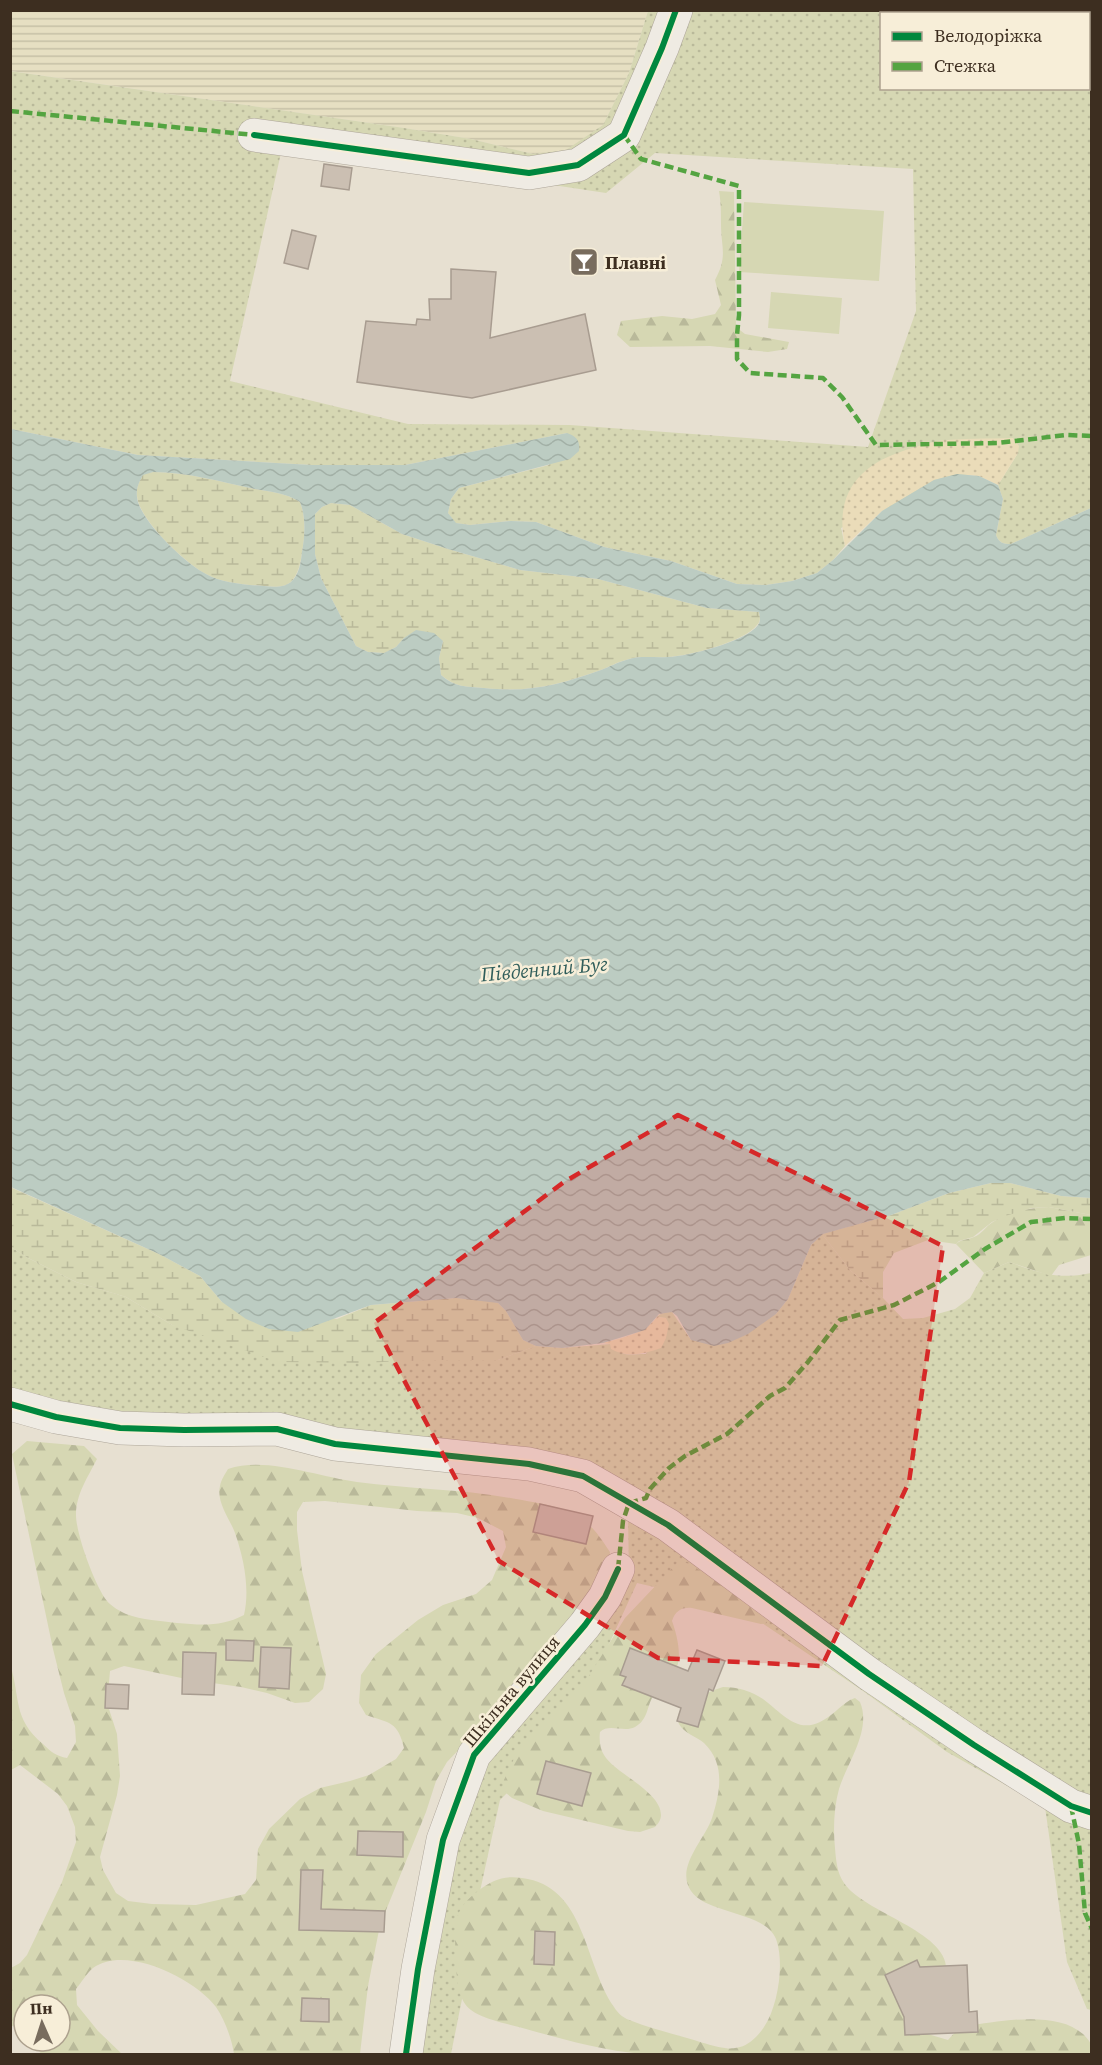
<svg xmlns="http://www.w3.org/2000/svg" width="1102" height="2065" viewBox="0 0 1102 2065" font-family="'Source Serif 4',serif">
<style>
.farmland{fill:url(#farmland-rules)}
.grass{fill:url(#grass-dots);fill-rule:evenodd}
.forest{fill:url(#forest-firs);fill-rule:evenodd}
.wetland{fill:url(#wetland-marsh)}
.sand{fill:url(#sand-dots)}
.pitch{fill:#d6d7b3}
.water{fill:url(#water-waves);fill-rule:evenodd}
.building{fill:#cbbfb2;stroke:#a89c90;stroke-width:1.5}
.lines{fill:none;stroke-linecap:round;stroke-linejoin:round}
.minor-casing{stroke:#ada599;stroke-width:34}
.minor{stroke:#efebe3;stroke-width:33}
.quiet{stroke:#54a441;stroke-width:4.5;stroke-dasharray:9 4.5;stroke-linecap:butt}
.cycleway-casing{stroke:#f7eed8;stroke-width:10}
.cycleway{stroke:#00873e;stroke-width:6}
.marked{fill:#d62828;fill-opacity:0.2;stroke:#d62828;stroke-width:4.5;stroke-dasharray:12 8;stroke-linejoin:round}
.labels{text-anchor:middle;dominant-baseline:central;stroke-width:5;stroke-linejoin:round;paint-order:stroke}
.poi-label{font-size:18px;font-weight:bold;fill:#3d2e20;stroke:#f7eed8;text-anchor:start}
.street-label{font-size:18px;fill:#3d2e20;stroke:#f7eed8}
.water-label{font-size:20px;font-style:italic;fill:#2f5d5a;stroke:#f7eed8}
</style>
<defs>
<pattern id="farmland-rules" width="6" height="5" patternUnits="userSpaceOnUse" patternTransform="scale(1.5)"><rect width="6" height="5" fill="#e6dfc2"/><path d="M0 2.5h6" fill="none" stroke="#c6c0a6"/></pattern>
<pattern id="grass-dots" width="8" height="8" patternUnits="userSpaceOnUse" patternTransform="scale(1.5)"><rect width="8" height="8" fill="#d6d7b3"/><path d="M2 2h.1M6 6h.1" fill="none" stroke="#b9b99a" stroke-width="1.8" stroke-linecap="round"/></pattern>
<pattern id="forest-firs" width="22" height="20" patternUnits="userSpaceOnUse" patternTransform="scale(1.5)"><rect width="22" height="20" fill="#d6d7b3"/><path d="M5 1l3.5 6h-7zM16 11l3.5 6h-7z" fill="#b9b99a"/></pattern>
<pattern id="wetland-marsh" width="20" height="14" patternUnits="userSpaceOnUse" patternTransform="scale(1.5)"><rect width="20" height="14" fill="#d6d7b3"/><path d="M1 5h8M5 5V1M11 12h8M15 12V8" fill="none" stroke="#b9b99a"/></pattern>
<pattern id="sand-dots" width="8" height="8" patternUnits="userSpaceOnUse" patternTransform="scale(1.5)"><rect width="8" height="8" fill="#eadcb9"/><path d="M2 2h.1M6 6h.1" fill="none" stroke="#cabd9f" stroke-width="1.8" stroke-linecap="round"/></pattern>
<pattern id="water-waves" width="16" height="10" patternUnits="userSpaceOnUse" patternTransform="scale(1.5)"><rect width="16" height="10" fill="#bcccc2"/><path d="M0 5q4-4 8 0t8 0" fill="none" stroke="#a2b0a6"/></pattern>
</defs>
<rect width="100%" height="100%" fill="#e7e0d1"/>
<!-- farmland -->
<polygon class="farmland" points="11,11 648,11 629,73 603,125 566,151 533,154 471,139 404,128 11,71"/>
<!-- grass -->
<g class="grass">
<path d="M648,11H1091V508L1011,544C1003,544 999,543 996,535L1003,499L998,485L1018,453L841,528L845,546L833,560L817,573L792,581L766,585L737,584L671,561L604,547L536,522L511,521L470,525L455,523L448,513L451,499L459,488L549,465L567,433L405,465H312L138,455L11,429L10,71L404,128L471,139L533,154L566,150L603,125L629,73ZM882,14H1088V88H882ZM283,144L606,193L655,153L913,169L916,311L868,447L570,425L408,424L230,381Z"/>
<path d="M822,1234L850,1270L883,1298L903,1319L923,1318L955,1309L970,1298L984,1273L1009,1262C1041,1273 1057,1280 1091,1273V1803L580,1471L190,1425L11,1398V1247L28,1258L76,1282L126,1297L172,1325L430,1360H498L536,1346L562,1348L611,1344C623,1358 629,1354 646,1354L666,1318L657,1317C660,1313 667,1312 672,1312L691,1340L776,1314L788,1299L811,1245Z"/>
<polygon points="628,1514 1091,1825 1091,2010 1087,2009 1067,1962 1045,1807 947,1752 863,1691 698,1580 663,1589 637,1583 587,1692 554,1746 500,1800 468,1946 466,1979 451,2054 419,2054 458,1833 487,1755 629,1575"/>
</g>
<!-- forest -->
<g class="forest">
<path d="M719,191L734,192L736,327L745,334L789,342L787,349L768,352L710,346L630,347L617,335L621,321L662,316L692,319L715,314L721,305L715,280C728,256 721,248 721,224C721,212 721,203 719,191Z"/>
<path d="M1049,1207L1091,1215V1255L1059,1265L1051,1276L1009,1262L984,1273L956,1244C961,1239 967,1240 974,1237C982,1234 986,1226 993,1222C1008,1211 1031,1208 1049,1207Z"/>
<path d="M27,1441L84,1446L97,1459C88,1477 76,1494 76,1515C76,1534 95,1586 107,1601C111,1606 121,1612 126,1614C142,1620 161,1621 177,1623C202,1625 221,1627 244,1615C250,1589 244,1559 235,1533C230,1519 216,1502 220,1486C221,1480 225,1474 228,1469C266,1456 318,1477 357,1482C410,1489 463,1489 516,1499C532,1502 549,1504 564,1510C589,1520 596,1531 610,1552L607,1571L585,1602L471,1737L447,1762L436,1781L426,1812L380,1925L368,1986L360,2054H234C232,2040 225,2020 216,2007C195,1979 126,1944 93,1968C87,1973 81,1983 76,1989L77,2005L98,2031L122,2054H41L33,2041H60V2005H24V2033L11,2025V1968L20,1963L27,1955L62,1882L76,1842L75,1827L67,1806L58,1794L20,1765L11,1770L10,1664C21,1698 12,1718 43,1744C51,1752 56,1756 67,1758L76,1742L75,1726L64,1693L53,1649L12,1454ZM325,1501L417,1511L457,1513L478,1518L503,1531L506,1547L492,1580L476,1594L443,1605L418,1620L376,1654L361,1675L359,1703L366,1715C390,1723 398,1722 404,1748L396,1759L369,1775L350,1781L320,1788L300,1799L269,1829L258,1849L256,1880L245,1894L196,1905L152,1904L128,1901L116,1893L103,1870L100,1857L117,1795L120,1776L117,1734L109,1709L108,1694L110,1671L124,1666L191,1680L241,1687L267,1693L295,1703L309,1702L323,1689L326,1674L302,1571L297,1530V1512L303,1502Z"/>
<path d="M679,1561L690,1564L764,1612L767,1623L761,1624L692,1608C682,1607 675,1611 672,1621C677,1635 683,1658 675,1671C669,1680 659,1687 653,1696C647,1706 648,1720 635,1727C624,1733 609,1723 600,1732C599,1740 600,1749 604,1755C614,1773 661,1791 661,1815C661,1820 658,1824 655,1827L640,1832L628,1831L543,1811L512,1798L506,1793L503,1787L504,1780L518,1750L587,1679L625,1618Z"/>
<path d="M723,1687C738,1687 751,1691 763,1699C780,1711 796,1734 820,1722C831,1717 840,1706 850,1700L855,1698L860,1702C872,1730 847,1763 839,1789C834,1807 833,1829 835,1848C836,1860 837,1873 844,1883C865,1914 952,1932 946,1973C944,1987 927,2017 921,2032L948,2040L956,2031L967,2026C1002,2021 1070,2007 1091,2044V2054C998,2054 905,2054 811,2054C774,2054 736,2054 699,2054C681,2054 661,2056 643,2054C606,2051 569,2041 533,2031C460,2011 457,2017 455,1938C454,1916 461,1904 478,1891C492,1880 504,1875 522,1878C586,1886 584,1964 614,2007C618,2014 625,2019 632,2021C652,2029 674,2034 694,2040C704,2043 715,2047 725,2048C728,2049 737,2048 740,2047C749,2045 759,2035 764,2027C778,2006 784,1965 777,1942C769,1911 707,1915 691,1891C675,1867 704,1841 712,1818C720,1793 726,1764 704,1743C697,1737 684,1733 679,1724C670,1705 711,1691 723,1687Z"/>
</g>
<!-- wetland -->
<g class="wetland">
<path d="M153,472C188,472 221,482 255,489C271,492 286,493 300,502C306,517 305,537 302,552C301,562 298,575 291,582C283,588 273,587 264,586C246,585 222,583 206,574C186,564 139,520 137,496C136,488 139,482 143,474Z"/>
<path d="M331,503L350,505L402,534L448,549L520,570L598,579L707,608L759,612C760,617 761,621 757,625C744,642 689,656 667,657C653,658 640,655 626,660C617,662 609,667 601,670C558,685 529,693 484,688C464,686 457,688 441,675L439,658L443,641L404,638L396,647L384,653L368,652L356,646L321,578L315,554V514L322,507Z"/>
<polygon points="991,1183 1010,1183 1061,1196 1091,1198 1091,1215 1049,1207 1032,1208 1005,1216 992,1222 973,1237 959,1241 956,1244 928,1240 894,1253 883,1272 883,1298 850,1270 822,1234 891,1215 949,1193"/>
<polygon points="10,1187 159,1254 200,1276 222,1302 337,1319 371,1305 456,1298 487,1300 498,1303 506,1311 523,1340 536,1346 498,1360 430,1360 361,1363 278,1362 172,1325 126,1297 76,1282 28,1258 11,1247"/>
</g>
<!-- sand -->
<g class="sand">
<path d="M1013,438L1019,446L1018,453L998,485L979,476L957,474L934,480L882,511L845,546C833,489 863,461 916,447C923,445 931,442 938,441C963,438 989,439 1013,438Z"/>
<path d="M657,1317L666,1318L669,1324L666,1338L661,1348C644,1354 627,1358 611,1349L610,1344L603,1343C621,1338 645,1334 657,1317Z"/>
</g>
<!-- pitch -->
<g class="pitch">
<polygon points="744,202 884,211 879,281 739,272"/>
<polygon points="771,292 842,298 839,334 768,328"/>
</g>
<!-- water -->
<path class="water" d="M11,429L138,455L312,465H405L567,433C577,437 580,440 579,451L570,459L459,488L451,499L448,513L456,523L470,525L511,521L536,522L604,547L671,561L737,584L766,585L792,581L817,573L833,560L882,511L934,480L957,474L979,476L998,485L1003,499L996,535C999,543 1003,544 1011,544L1091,508V1198L1061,1196L1010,1183H991L949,1193L891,1215L823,1234L811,1245L788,1299L776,1314L748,1334L728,1343L714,1346L691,1340L677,1316L672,1312L659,1314L645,1330L603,1343L562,1348L536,1346L523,1340L506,1311L498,1303L456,1298L371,1305L298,1332L269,1329L246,1319L222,1302L200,1276L159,1254L11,1187ZM153,472C188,472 221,482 255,489C271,492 286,493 300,502C306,517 305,536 302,552C301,562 299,575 291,582C283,588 273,587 264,586C246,585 222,583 206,574C186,564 139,520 137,497C136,488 139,482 143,475ZM331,503L350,505L402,534L448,549L520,570L598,579L707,608L759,612C760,617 761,621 758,625C745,642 689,656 668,657C653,658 640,655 626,660C618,662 609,667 601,670C559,685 529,693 484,688C465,686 456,688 441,675L439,658L443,641L434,633L416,630L404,638L396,647L384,653L368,652L356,646L321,578L315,554V514L322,507Z"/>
<!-- building -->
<g class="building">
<polygon points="324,164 352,168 349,190 321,186"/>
<polygon points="292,230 316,236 308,269 284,263"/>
<polygon points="451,269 496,272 490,338 585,314 596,370 472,398 357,382 366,321 416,325 417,319 430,320 429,299 451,299"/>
<polygon points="540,1504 593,1516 586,1544 533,1532"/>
<polygon points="226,1640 254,1641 253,1661 226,1660"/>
<polygon points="261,1647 291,1648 289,1689 259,1687"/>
<polygon points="630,1648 688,1671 697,1650 725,1661 713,1691 709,1689 698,1727 677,1721 681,1708 622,1685 626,1677 620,1675"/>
<polygon points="183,1652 216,1653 214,1695 182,1694"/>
<polygon points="106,1684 129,1685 128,1709 105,1708"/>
<polygon points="546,1761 591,1773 582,1806 537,1794"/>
<polygon points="358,1831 403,1832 403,1857 357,1855"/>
<polygon points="301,1870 323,1870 321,1909 385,1911 384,1932 299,1930"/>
<polygon points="535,1931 555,1932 554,1965 534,1964"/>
<polygon points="917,1960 920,1967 967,1965 969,2012 977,2011 978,2032 905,2035 904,2017 885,1975"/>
<polygon points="302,1998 329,1999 329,2022 301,2021"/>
</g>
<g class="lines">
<!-- minor casing -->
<g class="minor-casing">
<g id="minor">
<polyline points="254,135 529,173 578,165 624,135 662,48 676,10"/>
<polyline points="10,1404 56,1417 120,1428 184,1430 277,1429 335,1444 529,1464 583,1476 668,1525 869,1674 974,1745 1071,1806 1092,1813"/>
<polyline points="406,2054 418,1969 443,1840 474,1755 585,1625 605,1597 618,1569"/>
</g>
</g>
<!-- minor -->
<use href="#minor" class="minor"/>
<!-- quiet -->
<g class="quiet">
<polyline points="10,111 254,135"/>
<polyline points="624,135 641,159 739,186 739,315 737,335 737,359 750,373 823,378 842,397 876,445 998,443 1066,435 1092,436"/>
<polyline points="618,1569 623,1521 629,1503 646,1498 650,1489 669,1468 685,1456 727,1434 770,1396 785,1388 808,1362 840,1320 894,1305 939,1282 985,1249 1031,1222 1065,1218 1092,1219"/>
<polyline points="1071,1806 1079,1844 1085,1913 1092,1929"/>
</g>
<!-- cycleway casing -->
<g class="cycleway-casing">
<g id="cycleway">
<polyline points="254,135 529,173 578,165 624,135 662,48 676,10"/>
<polyline points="10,1404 56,1417 120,1428 184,1430 277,1429 335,1444 529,1464 583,1476 668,1525 869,1674 974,1745 1071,1806 1092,1813"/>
<polyline points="406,2054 418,1969 443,1840 474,1755 585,1625 605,1597 618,1569"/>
</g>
</g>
<!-- cycleway -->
<use href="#cycleway" class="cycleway"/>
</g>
<!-- marked area -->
<path class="marked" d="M678,1115L943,1246L909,1482L822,1666L658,1658L499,1561L374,1323L564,1182Z"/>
<!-- icons -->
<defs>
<g id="bar-square" transform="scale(1.5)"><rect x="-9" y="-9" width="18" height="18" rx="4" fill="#786c5e" stroke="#f7eed8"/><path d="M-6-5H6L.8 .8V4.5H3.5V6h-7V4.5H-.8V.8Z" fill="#fff"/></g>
</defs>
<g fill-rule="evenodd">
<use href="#bar-square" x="584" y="262"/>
</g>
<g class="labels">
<!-- poi labels -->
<g class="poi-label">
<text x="605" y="262">Плавні</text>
</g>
<!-- street labels -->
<g class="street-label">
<text transform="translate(511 1691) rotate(-50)">Шкільна вулиця</text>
</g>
<!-- water labels -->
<g class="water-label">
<text transform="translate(544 969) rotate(-5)">Південний Буг</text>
</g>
</g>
<!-- border -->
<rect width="1102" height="2065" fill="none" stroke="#3d2e20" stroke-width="24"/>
<!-- legend -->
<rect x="880" y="12" width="210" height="78" fill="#f7eed8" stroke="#ada18e" stroke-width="1.5"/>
<rect x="892" y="32" width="30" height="9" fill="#00873e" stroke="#ada18e" stroke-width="1.5"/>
<text x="934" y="42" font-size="18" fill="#3d2e20">Велодоріжка</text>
<rect x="892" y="62" width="30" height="9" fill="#54a441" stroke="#ada18e" stroke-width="1.5"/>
<text x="934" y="72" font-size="18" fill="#3d2e20">Стежка</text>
<!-- north arrow -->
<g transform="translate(42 2023) rotate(357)"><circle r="28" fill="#f7eed8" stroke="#ada18e" stroke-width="1.5"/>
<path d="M0-4.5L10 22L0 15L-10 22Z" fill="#786c5e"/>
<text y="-9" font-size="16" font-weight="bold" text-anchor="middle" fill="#3d2e20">Пн</text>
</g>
</svg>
